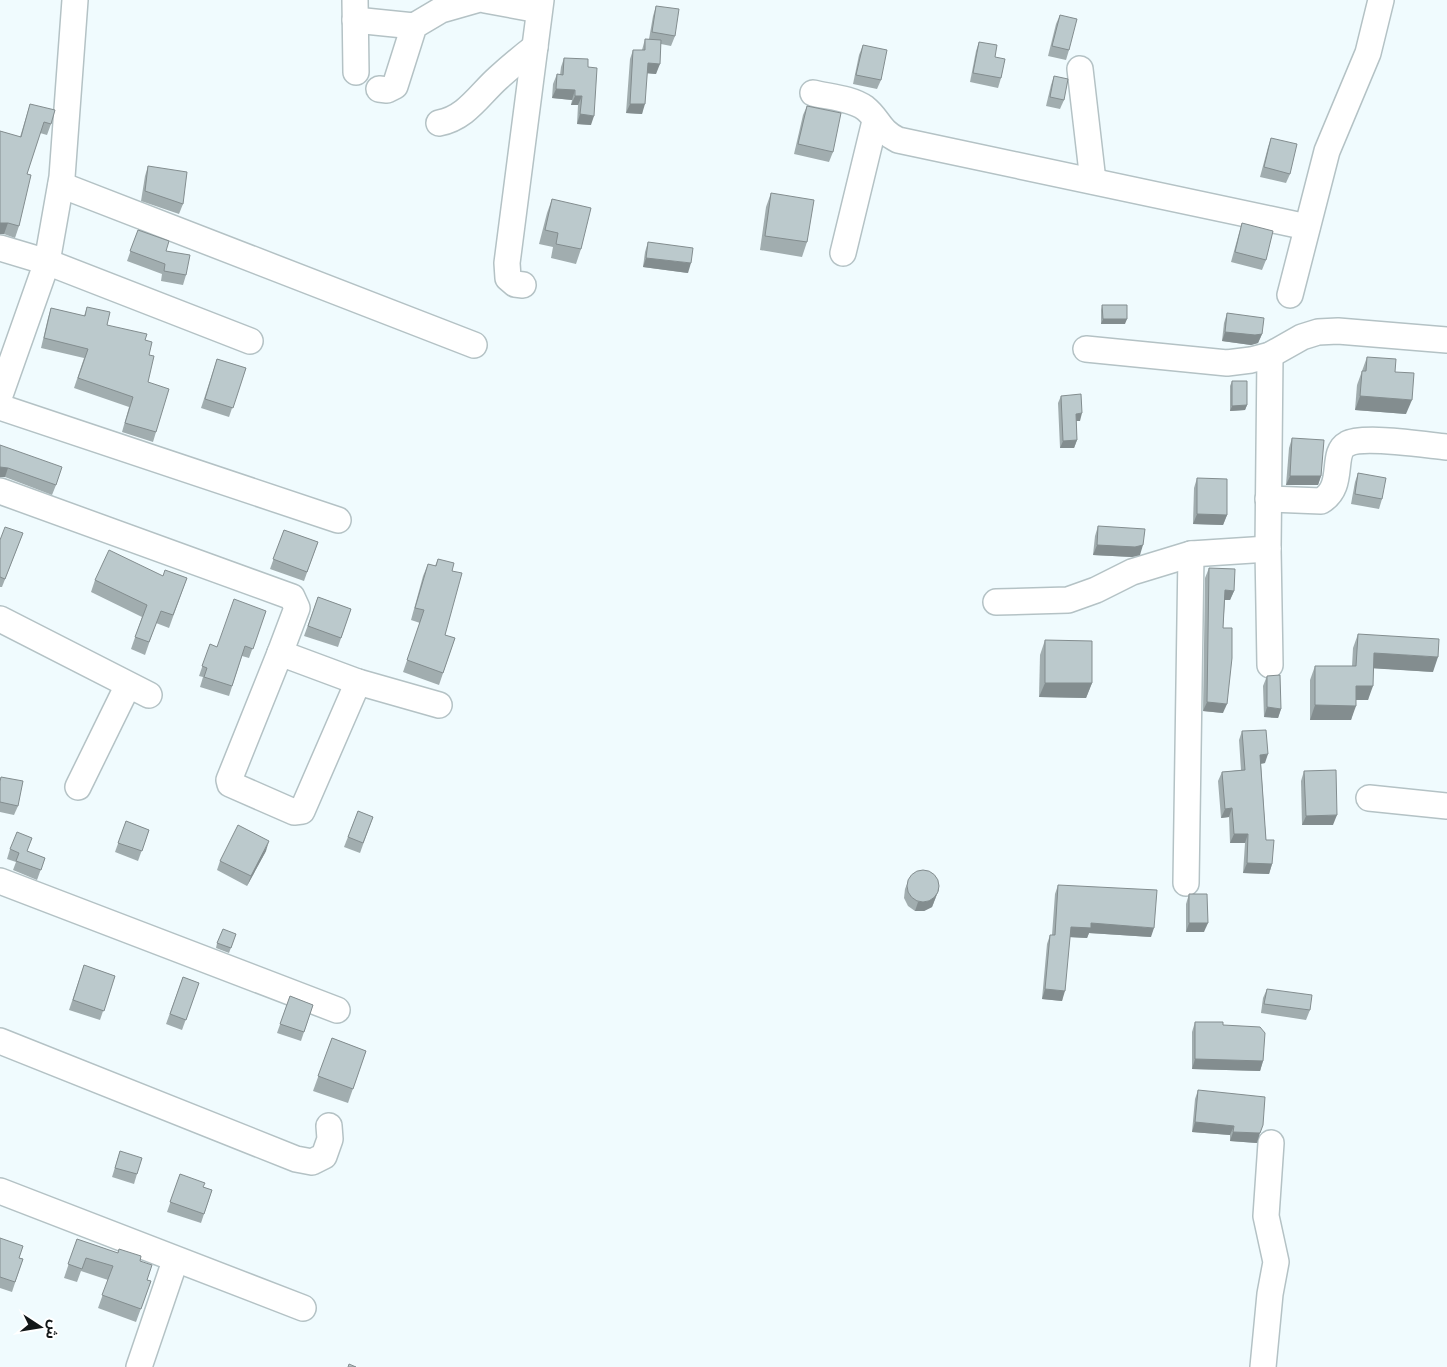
<svg xmlns="http://www.w3.org/2000/svg" width="1447" height="1367" viewBox="0 0 1447 1367" font-family="'Fira Sans','Noto Sans Arabic',sans-serif">
<style>
.lines{fill:none;stroke-linecap:round;stroke-linejoin:round}
.minor-casing{stroke:#b4c2c5;stroke-width:28}
.minor{stroke:#fff;stroke-width:25}
.wall{fill:#a1adaf}
.shaded-wall{fill:#838d8f}
.building{fill:#bbc9cc;stroke:#838d8f}
</style>
<rect width="100%" height="100%" fill="#f0fbfe"/>
<g class="lines">
<!-- minor casing -->
<g class="minor-casing">
<g id="minor">
<polyline points="355,0 356,72"/>
<polyline points="485,0 539,10"/>
<polyline points="355,20 414,26"/>
<polyline points="1080,69 1093,181"/>
<polyline points="379,89 387,90 395,86 414,26 441,10 476,0"/>
<path d="M813,93C829,97 851,98 865,108C879,119 879,131 898,140L1307,227"/>
<path d="M439,123C466,118 479,95 498,78C510,67 522,57 535,47"/>
<polyline points="61,185 474,345"/>
<polyline points="0,248 47,262 250,341"/>
<polyline points="843,253 875,121"/>
<polyline points="523,285 515,284 508,278 507,263 541,0"/>
<polyline points="1290,295 1327,151 1368,53 1381,0"/>
<polyline points="1086,349 1227,363 1251,360 1270,355 1302,337 1318,332 1338,331 1447,340"/>
<polyline points="1270,355 1268,549 1270,665"/>
<polyline points="0,395 47,262 62,177 75,0"/>
<polyline points="0,407 338,520"/>
<polyline points="0,491 292,597 297,608 280,653 358,682 439,705"/>
<path d="M1268,499L1321,501C1346,487 1330,453 1347,444C1363,435 1426,445 1447,447"/>
<polyline points="996,602 1068,600 1096,590 1132,572 1191,554 1268,549"/>
<polyline points="0,619 149,695"/>
<polyline points="280,653 229,780 230,784 294,812 302,811 358,682"/>
<polyline points="78,787 128,685"/>
<polyline points="1369,798 1447,806"/>
<polyline points="0,881 337,1010"/>
<polyline points="1186,883 1191,554"/>
<polyline points="0,1041 296,1159 312,1162 324,1156 330,1139 329,1126"/>
<polyline points="0,1191 303,1308"/>
<polyline points="139,1367 175,1261"/>
<polyline points="1263,1367 1270,1294 1276,1262 1266,1216 1271,1143"/>
</g>
</g>
<!-- minor -->
<use href="#minor" class="minor"/>
</g>
<!-- wall -->
<g class="wall">
<polygon points="656,6 675,36 671,46 661,44 656,74 647,73 642,114 626,113 630,59 633,50 642,50 645,39 649,39 653,16"/>
<polygon points="1060,15 1069,50 1066,60 1048,56 1056,24"/>
<polygon points="979,42 995,57 1001,78 998,88 970,82 976,51"/>
<polygon points="863,45 881,80 877,89 853,84 859,55"/>
<polygon points="564,58 588,67 591,125 577,124 578,105 571,105 572,100 552,98 553,84 557,74 560,75 561,67"/>
<polygon points="1054,76 1064,100 1060,109 1046,106 1051,85"/>
<polygon points="30,104 51,124 47,135 40,133 27,174 19,226 15,238 4,234 0,234 0,131 20,137"/>
<polygon points="807,106 833,152 829,162 794,154 803,115"/>
<polygon points="1271,138 1290,174 1286,183 1260,177 1268,147"/>
<polygon points="148,166 183,204 179,214 141,201 145,176"/>
<polygon points="771,193 807,242 802,257 760,250 766,207"/>
<polygon points="552,199 581,249 576,264 551,258 553,247 539,244 547,213"/>
<polygon points="1242,223 1266,260 1262,270 1231,262 1239,233"/>
<polygon points="138,230 166,251 186,275 183,285 161,281 162,274 127,261"/>
<polygon points="648,242 688,273 643,267 645,252"/>
<polygon points="1102,305 1125,324 1101,324 1101,310"/>
<polygon points="87,307 107,325 145,340 149,355 148,382 156,432 153,442 122,432 129,407 74,388 84,358 41,348 48,318 51,308 84,316"/>
<polygon points="1227,313 1262,334 1258,343 1251,345 1222,341 1224,323"/>
<polygon points="1367,357 1395,372 1406,414 1355,410 1357,385"/>
<polygon points="217,359 246,368 229,417 201,408"/>
<polygon points="1232,381 1247,405 1245,410 1230,411 1230,386"/>
<polygon points="1061,396 1080,421 1076,421 1077,440 1074,448 1060,448 1058,403"/>
<polygon points="1292,438 1321,476 1318,485 1286,485 1289,448"/>
<polygon points="0,445 56,485 52,495 5,477 0,477"/>
<polygon points="1358,473 1382,499 1379,509 1351,504 1355,482"/>
<polygon points="1197,478 1227,515 1223,525 1193,524 1194,488"/>
<polygon points="1098,526 1140,555 1132,557 1093,555 1095,536"/>
<polygon points="284,530 318,542 304,581 270,569"/>
<polygon points="23,533 2,587 0,587 0,540"/>
<polygon points="438,559 452,571 445,635 455,638 439,685 403,672 420,623 411,620 423,576 428,564 435,566"/>
<polygon points="1209,568 1234,591 1230,600 1225,600 1223,628 1223,713 1203,711 1205,578"/>
<polygon points="163,576 187,578 169,628 156,623 145,655 131,649 142,617 91,592 95,580"/>
<polygon points="318,597 351,609 338,647 304,636"/>
<polygon points="266,611 249,658 242,656 229,696 200,687 203,677 199,676 210,644 217,647"/>
<polygon points="1358,634 1433,672 1374,668 1368,700 1356,700 1351,720 1310,720 1310,680 1315,666 1352,666 1353,648"/>
<polygon points="1045,640 1092,683 1086,698 1039,697 1040,655"/>
<polygon points="1267,676 1281,709 1278,718 1264,717 1263,686"/>
<polygon points="1242,731 1265,763 1261,764 1266,840 1272,864 1269,874 1243,873 1245,843 1230,843 1229,817 1221,818 1218,781 1222,772 1241,770 1239,740"/>
<polygon points="1304,771 1333,825 1302,825 1301,781"/>
<polygon points="1,777 18,806 14,815 0,812 0,779"/>
<polygon points="358,811 373,817 360,853 344,847"/>
<polygon points="126,821 149,830 138,861 115,852"/>
<polygon points="10,849 27,851 45,858 37,880 13,870 16,862 7,859"/>
<polygon points="266,851 247,886 217,870 220,861"/>
<polygon points="909,879 939,889 932,907 924,911 915,911 908,906 904,898 905,889"/>
<polygon points="1058,885 1151,937 1089,933 1087,938 1070,937 1062,1001 1042,999 1047,944 1050,935 1052,935 1055,894"/>
<polygon points="1189,894 1204,932 1186,932 1186,904"/>
<polygon points="236,934 229,953 216,948 217,943"/>
<polygon points="84,965 115,976 100,1020 69,1010"/>
<polygon points="183,977 199,983 182,1030 166,1024"/>
<polygon points="1267,989 1310,1010 1306,1020 1261,1013 1263,998"/>
<polygon points="290,996 313,1005 301,1041 277,1033"/>
<polygon points="1195,1022 1223,1025 1263,1061 1260,1071 1192,1069 1192,1032"/>
<polygon points="332,1038 366,1051 348,1103 313,1091"/>
<polygon points="1198,1090 1257,1143 1230,1141 1230,1135 1192,1132 1195,1099"/>
<polygon points="120,1151 137,1174 134,1184 112,1177"/>
<polygon points="180,1174 203,1187 212,1190 201,1223 167,1212"/>
<polygon points="0,1239 19,1258 23,1259 12,1292 0,1288"/>
<polygon points="77,1239 140,1261 147,1280 151,1281 136,1322 98,1308 108,1280 81,1271 77,1282 64,1278"/>
</g>
<!-- shaded-wall -->
<g class="shaded-wall">
<polygon points="648,63 660,64 656,74 644,73"/>
<polygon points="556,89 575,90 572,100 552,98"/>
<polygon points="575,96 582,96 578,105 571,105"/>
<polygon points="630,104 645,104 642,114 626,113"/>
<polygon points="580,114 594,116 591,125 577,124"/>
<polygon points="0,223 8,223 4,234 0,234"/>
<polygon points="646,258 691,263 688,273 643,267"/>
<polygon points="1103,319 1127,319 1125,324 1101,324"/>
<polygon points="1225,332 1262,334 1258,343 1251,345 1222,341"/>
<polygon points="1360,396 1412,400 1406,414 1355,410"/>
<polygon points="1247,405 1245,410 1230,411 1232,406"/>
<polygon points="1082,413 1080,421 1073,421 1076,414"/>
<polygon points="1077,440 1074,448 1060,448 1063,441"/>
<polygon points="0,467 8,468 5,477 0,477"/>
<polygon points="1290,476 1321,476 1318,485 1286,485"/>
<polygon points="1197,514 1227,515 1223,525 1193,524"/>
<polygon points="1097,545 1143,545 1140,555 1132,557 1093,555"/>
<polygon points="1225,590 1234,591 1230,600 1222,600"/>
<polygon points="1374,653 1438,657 1433,672 1368,668"/>
<polygon points="1045,683 1092,683 1086,698 1039,697"/>
<polygon points="1356,686 1373,686 1368,700 1351,700"/>
<polygon points="1207,702 1227,704 1223,713 1203,711"/>
<polygon points="1315,705 1356,706 1351,720 1310,720"/>
<polygon points="1267,707 1281,709 1278,718 1264,717"/>
<polygon points="1268,754 1265,763 1257,764 1260,755"/>
<polygon points="1232,808 1229,817 1221,818 1225,809"/>
<polygon points="1337,815 1333,825 1302,825 1306,816"/>
<polygon points="1234,834 1248,834 1245,843 1230,843"/>
<polygon points="269,841 266,851 247,886 251,876"/>
<polygon points="1247,863 1272,864 1269,874 1243,873"/>
<polygon points="939,889 932,907 924,911 915,911 918,902"/>
<polygon points="1091,923 1154,928 1151,937 1089,933 1087,938 1068,937 1071,927"/>
<polygon points="1189,923 1208,923 1204,932 1186,932"/>
<polygon points="1045,989 1065,991 1062,1001 1042,999"/>
<polygon points="1195,1059 1263,1061 1260,1071 1192,1069"/>
<polygon points="1195,1122 1234,1126 1230,1135 1192,1132"/>
<polygon points="1233,1132 1260,1133 1257,1143 1230,1141"/>
</g>
<!-- building -->
<g class="building">
<polygon points="656,6 679,9 675,36 652,32"/>
<polygon points="1060,15 1077,19 1069,50 1052,46"/>
<polygon points="645,39 661,40 660,64 648,63 645,104 630,104 633,50 645,50"/>
<polygon points="979,42 997,45 995,57 1005,59 1001,78 973,73"/>
<polygon points="863,45 887,50 881,80 856,75"/>
<polygon points="564,58 588,59 588,67 597,68 594,116 580,114 582,96 575,96 575,90 556,89 557,74 563,75"/>
<polygon points="1054,76 1068,79 1064,100 1050,97"/>
<polygon points="30,104 55,110 51,124 44,122 27,174 31,175 19,226 8,223 0,223 0,131 21,137"/>
<polygon points="807,106 841,113 833,152 798,144"/>
<polygon points="1271,138 1297,144 1290,174 1264,167"/>
<polygon points="148,166 187,172 183,204 145,191"/>
<polygon points="771,193 814,200 807,242 765,236"/>
<polygon points="552,199 591,208 581,249 556,244 558,233 545,230"/>
<polygon points="1242,223 1273,231 1266,260 1235,252"/>
<polygon points="138,230 169,241 166,251 190,255 186,275 164,271 165,264 130,251"/>
<polygon points="648,242 693,248 691,263 646,258"/>
<polygon points="1102,305 1127,305 1127,319 1103,319"/>
<polygon points="87,307 110,312 107,325 147,334 145,340 152,342 149,355 154,356 148,382 169,389 156,432 125,423 133,397 78,378 88,349 44,338 51,308 85,316"/>
<polygon points="1227,313 1264,318 1262,334 1255,335 1225,332"/>
<polygon points="1367,357 1396,359 1395,372 1414,373 1412,400 1360,396 1362,371 1366,371"/>
<polygon points="217,359 246,368 233,408 205,399"/>
<polygon points="1232,381 1247,381 1247,405 1232,406"/>
<polygon points="1081,394 1082,413 1076,414 1077,440 1063,441 1061,396"/>
<polygon points="1292,438 1324,440 1321,476 1290,476"/>
<polygon points="0,445 62,467 56,485 8,468 0,467"/>
<polygon points="1358,473 1386,478 1382,499 1355,494"/>
<polygon points="1197,478 1227,479 1227,515 1197,514"/>
<polygon points="1098,526 1145,529 1143,545 1135,547 1097,545"/>
<polygon points="5,527 23,533 5,579 0,577 0,540"/>
<polygon points="284,530 318,542 307,572 273,559"/>
<polygon points="109,550 163,576 165,570 187,578 173,615 161,611 149,642 135,637 147,605 95,580"/>
<polygon points="438,559 454,563 452,571 462,573 445,635 455,638 443,673 407,660 424,610 415,608 428,564 436,566"/>
<polygon points="1209,568 1235,569 1234,591 1225,590 1223,628 1232,628 1232,658 1227,704 1207,702"/>
<polygon points="318,597 351,609 341,638 308,626"/>
<polygon points="234,599 266,611 253,649 245,646 232,686 204,677 207,668 202,666 210,644 217,647"/>
<polygon points="1358,634 1439,639 1438,657 1374,653 1373,686 1356,686 1356,706 1315,705 1315,666 1356,666"/>
<polygon points="1045,640 1092,641 1092,683 1045,683"/>
<polygon points="1280,675 1281,709 1267,707 1267,676"/>
<polygon points="1266,730 1268,754 1260,755 1266,840 1274,840 1272,864 1247,863 1248,834 1234,834 1232,808 1225,809 1222,772 1245,770 1242,731"/>
<polygon points="1336,770 1337,815 1306,816 1304,771"/>
<polygon points="1,777 23,781 18,806 0,802 0,781"/>
<polygon points="358,811 373,817 363,843 348,837"/>
<polygon points="126,821 149,830 142,851 118,843"/>
<polygon points="238,825 269,841 251,876 220,861"/>
<polygon points="17,832 32,838 27,851 45,858 41,870 16,861 19,853 10,849"/>
<circle cx="923" cy="886" r="16"/>
<polygon points="1058,885 1157,890 1154,928 1091,923 1091,928 1071,927 1065,991 1045,989 1050,935 1055,935"/>
<polygon points="1189,894 1207,894 1208,923 1189,923"/>
<polygon points="223,929 236,934 231,948 217,943"/>
<polygon points="84,965 115,976 104,1011 73,1000"/>
<polygon points="183,977 199,983 186,1020 170,1014"/>
<polygon points="1267,989 1312,995 1310,1010 1264,1004"/>
<polygon points="290,996 313,1005 304,1032 280,1024"/>
<polygon points="1195,1022 1223,1022 1223,1025 1260,1027 1265,1033 1263,1061 1195,1059"/>
<polygon points="332,1038 366,1051 353,1089 318,1076"/>
<polygon points="1198,1090 1265,1097 1263,1125 1260,1133 1233,1132 1234,1126 1195,1122"/>
<polygon points="120,1151 142,1158 137,1174 115,1168"/>
<polygon points="180,1174 205,1183 203,1187 212,1190 204,1214 170,1202"/>
<polygon points="0,1238 23,1246 19,1258 23,1259 15,1282 0,1277"/>
<polygon points="77,1239 118,1253 119,1249 141,1256 140,1261 152,1265 147,1280 151,1281 141,1309 102,1295 113,1266 86,1258 82,1269 68,1264"/>
<polygon points="349,1364 356,1367 348,1367"/>
</g>
<!-- north arrow -->
<g transform="translate(40 1327) rotate(102)" stroke="#ffffff" stroke-width="4" paint-order="stroke">
<path d="M0-4L9 19L0 12L-9 19Z" fill="#111617"/>
<text y="-8" font-size="14" font-weight="bold" text-anchor="middle" fill="#111617">ش</text>
</g>
</svg>
